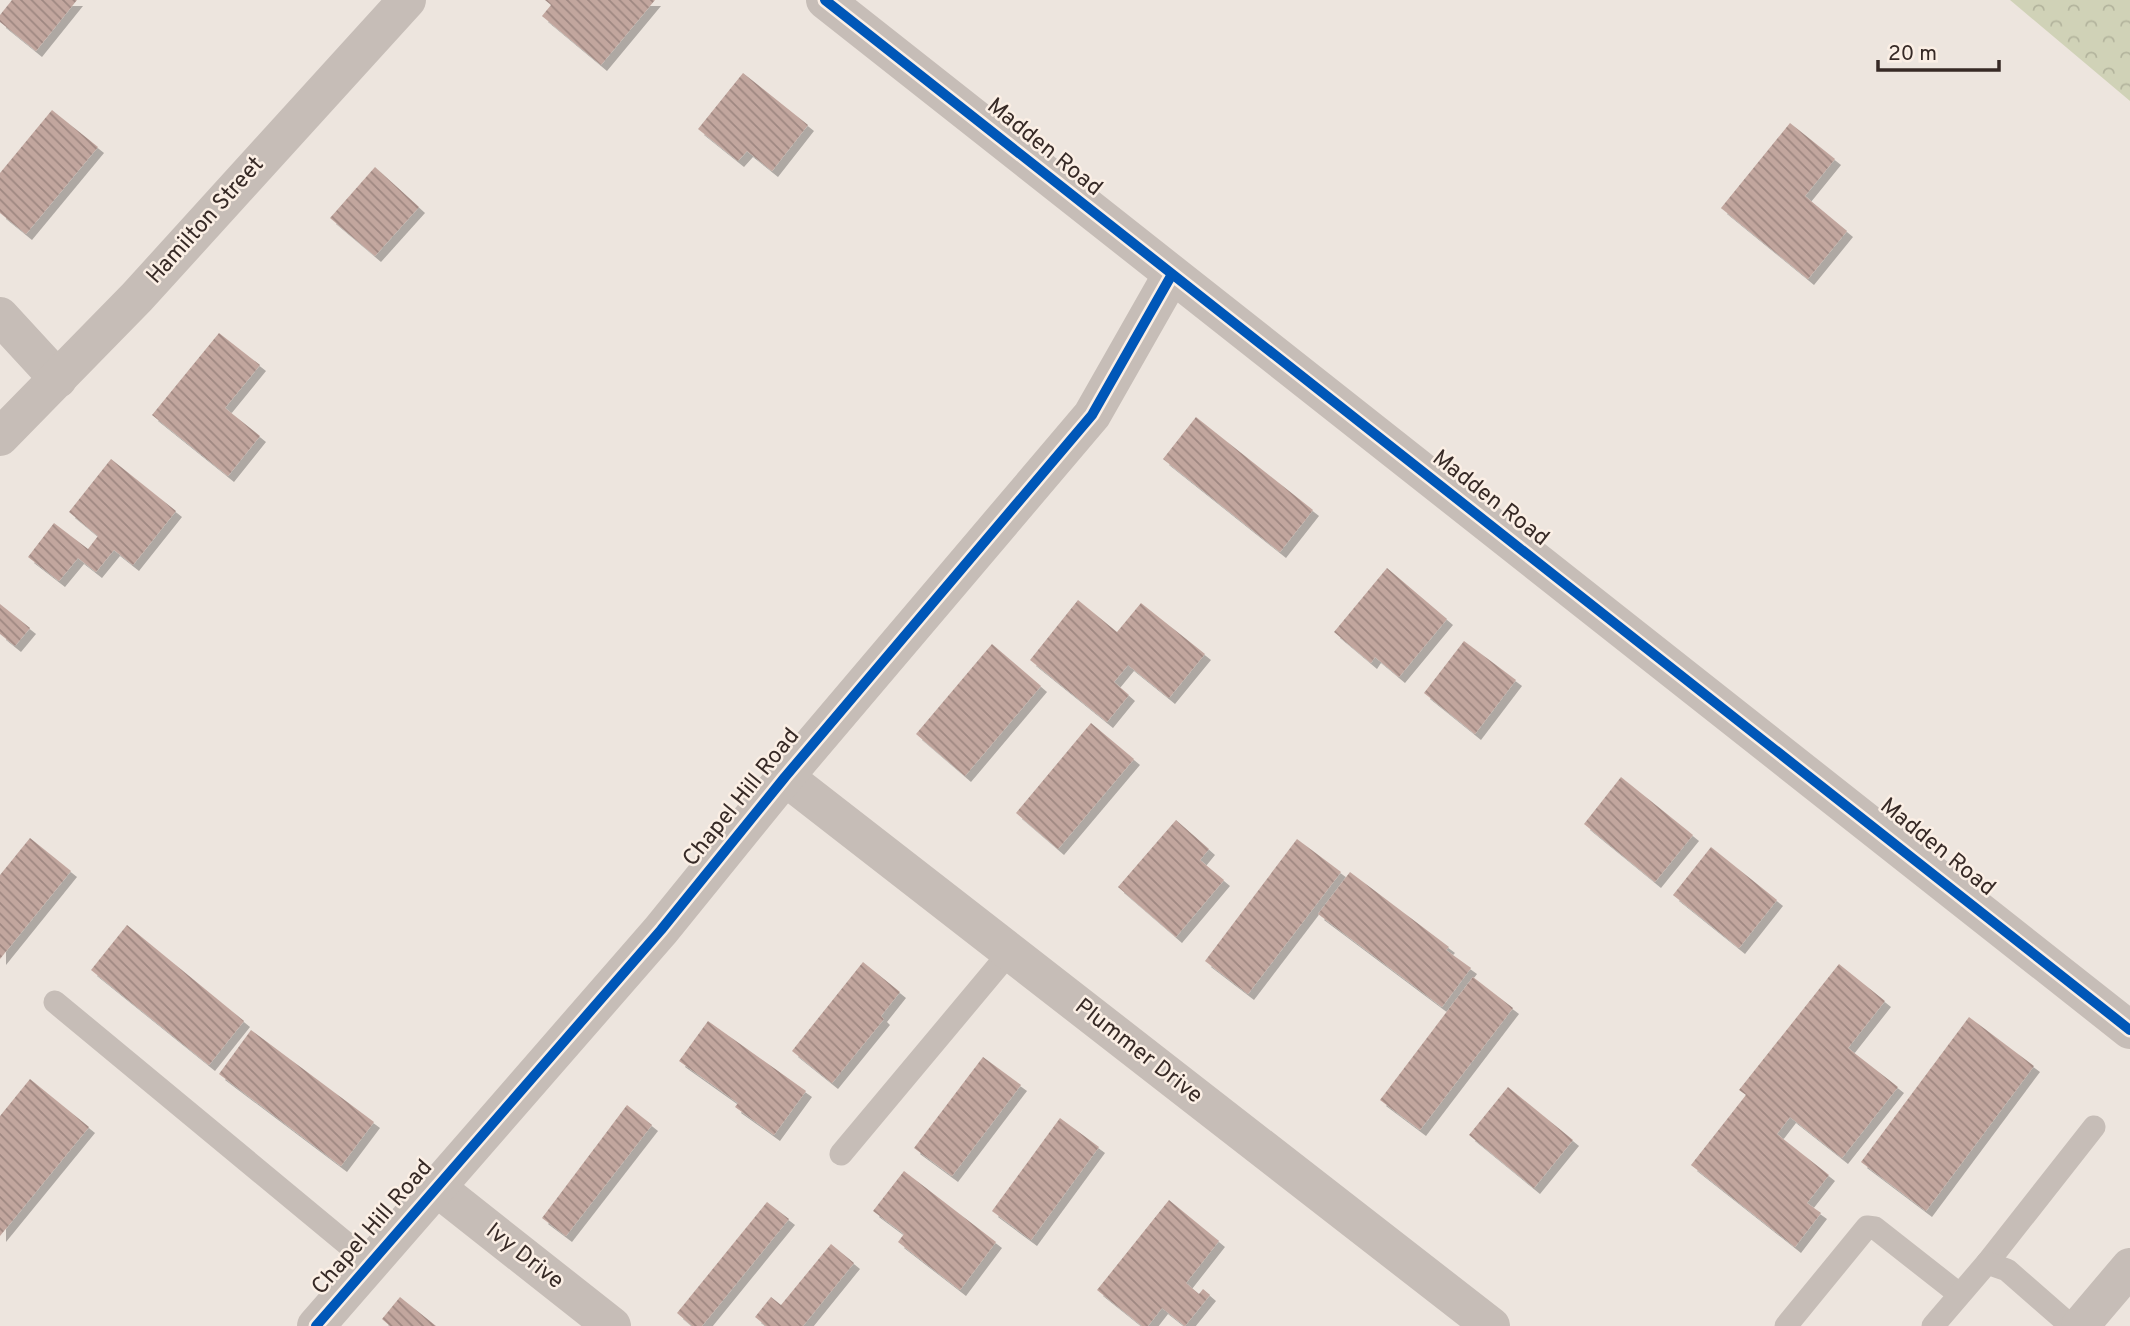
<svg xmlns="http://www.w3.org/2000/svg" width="2130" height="1326" viewBox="0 0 2130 1326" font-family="Overpass,sans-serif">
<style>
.forest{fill:url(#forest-crowns)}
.building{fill:url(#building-back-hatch);filter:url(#shadow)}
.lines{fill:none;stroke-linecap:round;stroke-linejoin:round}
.service{stroke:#c6bdb7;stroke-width:23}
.minor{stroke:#c6bdb7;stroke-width:38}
.tertiary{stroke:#c6bdb7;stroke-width:38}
.cycleway-casing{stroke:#fbefe5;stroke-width:15}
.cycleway{stroke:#0057b8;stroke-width:10}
.labels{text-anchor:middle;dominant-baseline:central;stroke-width:5;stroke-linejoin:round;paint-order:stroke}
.street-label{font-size:23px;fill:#372a26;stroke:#fbefe5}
</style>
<defs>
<pattern id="forest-crowns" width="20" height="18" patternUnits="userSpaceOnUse" patternTransform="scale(1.75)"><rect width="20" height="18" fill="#d0d2b7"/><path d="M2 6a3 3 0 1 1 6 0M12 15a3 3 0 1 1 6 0" fill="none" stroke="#b3b49d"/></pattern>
<pattern id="building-back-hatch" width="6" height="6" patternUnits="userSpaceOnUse" patternTransform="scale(1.75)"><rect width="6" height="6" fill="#c2a69e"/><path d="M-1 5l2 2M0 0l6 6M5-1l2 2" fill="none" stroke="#9e8781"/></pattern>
<filter id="shadow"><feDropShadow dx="6" dy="6" stdDeviation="0" flood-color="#0004"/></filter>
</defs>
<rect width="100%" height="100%" fill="#ede5de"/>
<!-- forest -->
<polygon class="forest" points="2010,0 2130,0 2130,101"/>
<!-- building -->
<g class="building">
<polygon points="12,0 77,0 36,51 0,22 0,15"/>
<polygon points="545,0 655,0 601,65 542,16 551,5"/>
<polygon points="743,73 808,125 772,171 747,151 738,161 698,129"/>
<polygon points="52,110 98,147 26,234 0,213 0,173"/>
<polygon points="1790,123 1835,159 1805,196 1847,231 1808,279 1721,208"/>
<polygon points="375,167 419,207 375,256 330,218"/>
<polygon points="219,333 260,365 225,408 260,436 228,476 152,415"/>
<polygon points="1196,417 1313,510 1280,552 1163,459"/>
<polygon points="111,459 176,511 133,565 114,550 96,572 78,558 59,581 28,557 54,523 88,549 98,536 69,512"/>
<polygon points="1387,568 1447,619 1399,677 1375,657 1371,663 1334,632"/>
<polygon points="1078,600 1117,632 1141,603 1205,654 1169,698 1128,665 1114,682 1129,695 1107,722 1030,660"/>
<polygon points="0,604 30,628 15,646 0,634"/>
<polygon points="1464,641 1516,680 1475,734 1424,693"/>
<polygon points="992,644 1041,686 965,776 916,734"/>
<polygon points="1091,723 1134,759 1058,849 1016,813"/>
<polygon points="1621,777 1693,835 1655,882 1584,824"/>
<polygon points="1176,820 1209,849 1200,860 1224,880 1176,937 1118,887"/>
<polygon points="30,838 71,871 0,959 0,875"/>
<polygon points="1297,839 1341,872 1248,994 1205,961"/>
<polygon points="1711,847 1777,900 1739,948 1673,895"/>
<polygon points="1350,872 1449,947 1446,950 1471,968 1442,1007 1318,914"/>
<polygon points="127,925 244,1021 209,1065 91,970"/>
<polygon points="863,962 900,992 881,1016 884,1019 832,1083 792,1051"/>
<polygon points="1839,964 1885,1001 1848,1048 1898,1087 1842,1158 1790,1117 1777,1134 1829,1175 1807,1203 1821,1213 1795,1247 1691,1165 1746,1095 1739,1090"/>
<polygon points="1473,977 1513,1008 1420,1130 1380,1100"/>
<polygon points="1969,1017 2034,1066 1926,1211 1861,1162"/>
<polygon points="708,1021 806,1091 774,1135 735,1107 738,1103 679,1061"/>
<polygon points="251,1030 374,1122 341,1166 219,1074"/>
<polygon points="983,1057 1021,1085 952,1176 914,1148"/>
<polygon points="30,1079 89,1127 0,1236 0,1116"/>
<polygon points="1508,1087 1573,1140 1534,1188 1469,1135"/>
<polygon points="627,1105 652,1125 566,1236 542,1218"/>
<polygon points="1060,1118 1099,1147 1031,1240 992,1211"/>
<polygon points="904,1171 996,1242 960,1290 898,1242 904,1234 873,1211"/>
<polygon points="1169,1200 1219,1241 1186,1283 1199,1294 1203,1289 1210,1295 1185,1326 1162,1308 1148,1326 1142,1326 1097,1290"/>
<polygon points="767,1202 789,1219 702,1326 692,1326 677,1313"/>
<polygon points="831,1244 854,1263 803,1326 766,1326 755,1317 771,1297 781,1305"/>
<polygon points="400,1297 436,1326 390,1326 382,1319"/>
</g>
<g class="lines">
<!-- service -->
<g class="service">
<polyline points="55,1002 370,1263"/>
<polyline points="841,1154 1010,952"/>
<polyline points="1987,1263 2094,1127"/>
<polyline points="1786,1326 1867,1227 1875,1228 1959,1294"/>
<polyline points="1933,1326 1987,1263 2007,1270 2071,1326"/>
</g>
<!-- minor -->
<g class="minor">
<polyline points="0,316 58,379"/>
<polyline points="0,437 137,297 407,0"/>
<polyline points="785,777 1491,1326"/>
<polyline points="436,1187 612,1326"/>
<polyline points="316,1326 661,930 785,777 1092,415 1171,276"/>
<polyline points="2080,1326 2130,1267"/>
</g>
<!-- tertiary -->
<polyline class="tertiary" points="825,0 2130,1030"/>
<!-- cycleway casing -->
<g class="cycleway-casing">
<g id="cycleway">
<polyline points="825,0 2130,1030"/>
<polyline points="316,1326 661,930 785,777 1092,415 1171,276"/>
</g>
</g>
<!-- cycleway -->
<use href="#cycleway" class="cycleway"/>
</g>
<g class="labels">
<!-- street labels -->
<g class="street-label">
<text transform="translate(1044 148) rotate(39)">Madden Road</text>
<text transform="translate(206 221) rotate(-48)">Hamilton Street</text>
<text transform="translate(1490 499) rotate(38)">Madden Road</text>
<text transform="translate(742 798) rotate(-51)">Chapel Hill Road</text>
<text transform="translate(1937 848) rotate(39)">Madden Road</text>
<text transform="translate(1138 1052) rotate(38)">Plummer Drive</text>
<text transform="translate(373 1228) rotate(-49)">Chapel Hill Road</text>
<text transform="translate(524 1257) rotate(38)">Ivy Drive</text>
</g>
</g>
<!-- scale -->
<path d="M1878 60v10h121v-10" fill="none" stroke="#372a26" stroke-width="3.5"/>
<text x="1888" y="60" font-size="21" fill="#372a26" stroke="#fbefe5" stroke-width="5" paint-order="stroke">20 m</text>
</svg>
